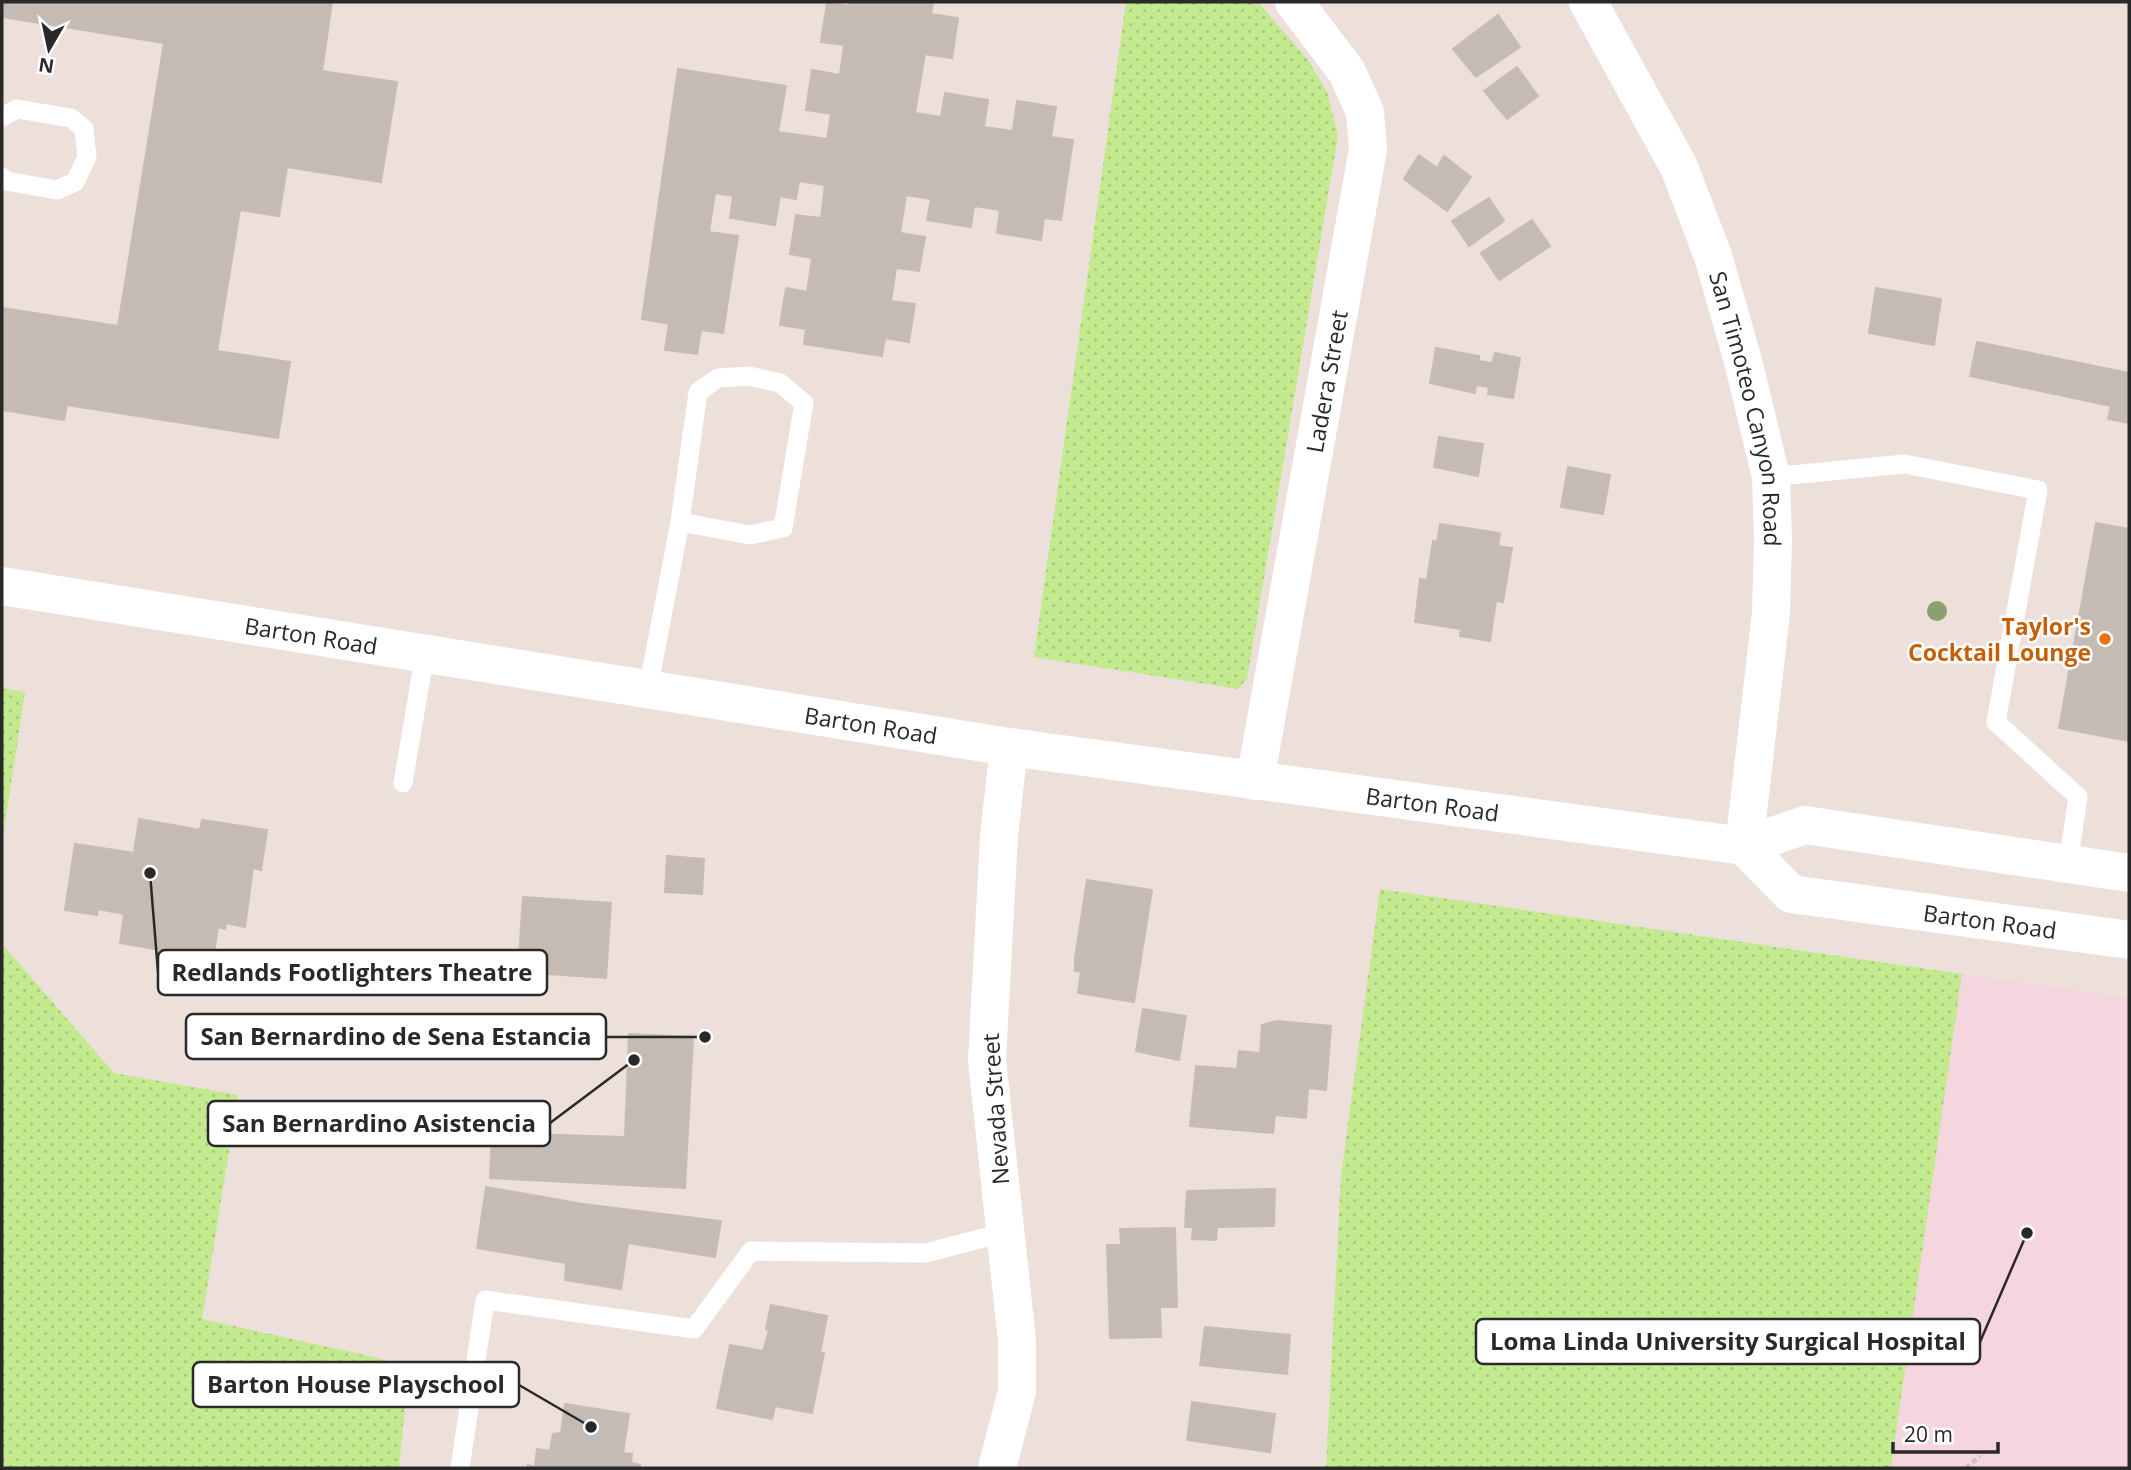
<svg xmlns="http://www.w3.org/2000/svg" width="2131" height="1470" viewBox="0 0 2131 1470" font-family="'Open Sans',sans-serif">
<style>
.medical{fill:#f5d5de}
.grass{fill:url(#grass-dots)}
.building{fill:#c4bbb5;stroke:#c8bbb2;stroke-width:2}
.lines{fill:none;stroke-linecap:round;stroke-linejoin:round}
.path{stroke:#c3c3c3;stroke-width:4.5;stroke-dasharray:5 3.5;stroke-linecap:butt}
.lane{stroke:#fff;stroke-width:19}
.street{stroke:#fff;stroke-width:38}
.secondary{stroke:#fff;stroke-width:38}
.tree{fill:#8ba06c}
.food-dot{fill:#e8710a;stroke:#fff;stroke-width:2.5}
.labels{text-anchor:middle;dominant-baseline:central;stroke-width:5;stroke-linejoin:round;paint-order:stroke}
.street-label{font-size:23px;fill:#292929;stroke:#fff}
.food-label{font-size:23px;font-weight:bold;fill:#c56008;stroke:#fff;text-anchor:end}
.leader{fill:none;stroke:#292929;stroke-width:2.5}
.callout-dot{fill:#292929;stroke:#fff;stroke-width:2.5}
.callout{fill:#fff;stroke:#292929;stroke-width:2.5}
.callout-label{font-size:24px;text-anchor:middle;font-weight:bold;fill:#292929}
</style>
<defs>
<pattern id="grass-dots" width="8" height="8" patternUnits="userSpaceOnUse" patternTransform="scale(1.75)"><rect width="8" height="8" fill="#c3ea8f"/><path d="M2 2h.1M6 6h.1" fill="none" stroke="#a8c97b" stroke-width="1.8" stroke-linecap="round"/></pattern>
</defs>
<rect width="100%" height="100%" fill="#eddfd9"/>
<!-- medical -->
<polygon class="medical" points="1962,974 2129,998 2129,1468 1891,1468"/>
<!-- grass -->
<g class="grass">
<polygon points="1126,2 1258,2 1308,60 1327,92 1338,136 1247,679 1238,689 1034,657"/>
<polygon points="2,688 25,692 2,843"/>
<polygon points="1380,889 1962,974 1891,1468 1326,1468 1341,1176"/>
<polygon points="2,944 114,1073 238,1095 202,1319 409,1365 399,1468 2,1468"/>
</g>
<!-- building -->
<g class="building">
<polygon points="2,2 332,2 322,71 397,82 381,182 287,167 279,216 240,210 217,351 290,362 278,438 67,405 64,420 2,410 2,308 118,326 164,43 2,17"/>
<polygon points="850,2 933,2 931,14 958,18 952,58 925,54 915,113 941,117 945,93 988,100 984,127 1013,131 1017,101 1056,107 1051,137 1073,140 1061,220 1044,218 1041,240 997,233 1000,210 974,206 971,227 927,220 931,199 906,195 900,233 925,237 919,271 896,268 891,301 915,304 909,342 885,338 882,356 804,344 806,329 780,325 786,288 807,292 812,258 790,254 796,215 821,218 825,185 799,181 796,199 780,196 775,225 730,218 733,196 715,193 709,232 738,236 723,333 701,330 697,354 665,350 669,324 642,319 678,69 786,86 778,132 827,139 831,114 806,110 812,70 840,75 844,45 821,42 827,3 849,6"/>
<polygon points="1498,15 1520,47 1476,77 1453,49"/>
<polygon points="1517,67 1538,96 1507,119 1484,91"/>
<polygon points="1419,155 1437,168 1444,156 1471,177 1447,211 1404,179"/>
<polygon points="1489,198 1504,221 1469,246 1452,221"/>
<polygon points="1532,220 1550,246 1499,280 1481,253"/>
<polygon points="1876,288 1941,299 1934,345 1869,333"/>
<polygon points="1977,342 2129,373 2129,423 2108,419 2111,406 1970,376"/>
<polygon points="1436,348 1479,356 1479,361 1492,363 1495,353 1520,358 1513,398 1488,394 1489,387 1476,385 1475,393 1430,383"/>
<polygon points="1439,437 1483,444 1478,476 1434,467"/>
<polygon points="1568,467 1610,475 1603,514 1561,507"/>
<polygon points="2096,523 2129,529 2129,741 2059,728"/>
<polygon points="1440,524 1500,533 1498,546 1512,548 1503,602 1496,601 1490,641 1460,636 1461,629 1415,622 1420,579 1427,580 1433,541 1437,542"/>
<polygon points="139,819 200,830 202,820 267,830 261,870 253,868 245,927 226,923 225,929 218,927 213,959 120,943 124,914 98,909 97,915 65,910 75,844 134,853"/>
<polygon points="667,856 704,859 702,894 665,892"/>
<polygon points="1087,880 1152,890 1134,1002 1078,993 1081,972 1075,971 1075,958"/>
<polygon points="523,897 611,903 606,978 518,972"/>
<polygon points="1143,1009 1186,1016 1179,1060 1136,1051"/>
<polygon points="1277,1021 1331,1026 1326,1090 1308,1088 1306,1118 1275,1115 1273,1133 1190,1126 1196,1066 1237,1069 1239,1051 1260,1053 1262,1025"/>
<polygon points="629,1034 693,1037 685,1188 490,1178 492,1133 625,1137"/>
<polygon points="486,1187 583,1204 721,1221 715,1257 628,1243 621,1289 565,1280 566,1263 477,1248"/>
<polygon points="1275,1189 1274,1226 1217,1227 1216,1240 1192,1239 1193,1227 1185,1227 1187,1191"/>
<polygon points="1175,1228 1177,1307 1160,1307 1161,1337 1110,1338 1107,1245 1121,1245 1120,1229"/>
<polygon points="771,1305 827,1316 820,1353 824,1353 812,1413 775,1406 772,1419 717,1408 730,1345 763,1351 769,1330 766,1329"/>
<polygon points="1205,1327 1290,1335 1287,1374 1200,1365"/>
<polygon points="1192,1402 1275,1414 1270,1452 1187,1440"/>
<polygon points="565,1404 629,1414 623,1453 632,1454 631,1463 640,1465 639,1468 527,1468 528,1465 535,1467 537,1449 550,1451 553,1434 561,1433"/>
</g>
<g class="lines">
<!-- path -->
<polyline class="path" points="1966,1468 1980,1456"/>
<!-- lane -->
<g class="lane">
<polyline points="2,117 17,109 71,118 84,129 87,157 75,182 57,190 6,181 2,177"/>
<polyline points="1771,477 1904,464 2038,490 1996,722 2078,797 2068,864"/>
<polyline points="648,689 680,522 698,392 718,378 749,376 780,383 804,403 783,528 750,535 680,522"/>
<polyline points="403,783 425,653"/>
<polyline points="460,1468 485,1300 694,1329 751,1251 926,1253 1006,1232"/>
</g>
<!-- street -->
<g class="street">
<path id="s1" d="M1255,781L1368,149L1365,112L1347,72L1294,2"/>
<polyline points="997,1468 1017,1391 1017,1341 987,1060 999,836 1009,747"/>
</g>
<!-- secondary -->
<g class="secondary">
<path id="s2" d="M1588,2L1679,167L1713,256L1743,361L1771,477L1773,539L1771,613L1744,846"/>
<path id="s3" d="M2,586L1009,747L1744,846L1805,825L2129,873"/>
<path id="s4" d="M1744,846L1791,894L2129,940"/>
</g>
</g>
<!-- trees -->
<circle class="tree" cx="1937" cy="611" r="10"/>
<!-- markers -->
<circle class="food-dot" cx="2105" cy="639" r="7"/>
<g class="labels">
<!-- street labels -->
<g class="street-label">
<text stroke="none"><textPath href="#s1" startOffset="406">Ladera Street</textPath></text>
<text stroke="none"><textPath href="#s2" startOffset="441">San Timoteo Canyon Road</textPath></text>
<text stroke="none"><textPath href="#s3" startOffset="313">Barton Road</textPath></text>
<text stroke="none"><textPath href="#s3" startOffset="880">Barton Road</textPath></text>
<text stroke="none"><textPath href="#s3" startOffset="1447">Barton Road</textPath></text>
<text stroke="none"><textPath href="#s4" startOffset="268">Barton Road</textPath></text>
<text transform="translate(995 1109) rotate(-94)">Nevada Street</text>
</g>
<!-- food labels -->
<g class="food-label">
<text x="2091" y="626">Taylor's<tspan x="2091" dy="26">Cocktail Lounge</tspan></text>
</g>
</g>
<!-- callouts -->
<path class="leader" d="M150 873L158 972M705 1037L606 1037M634 1060L550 1123M2027 1233L1980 1342M591 1427L519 1385"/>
<g class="callout-dot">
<circle cx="150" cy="873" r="7"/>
<circle cx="705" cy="1037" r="7"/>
<circle cx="634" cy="1060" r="7"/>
<circle cx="2027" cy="1233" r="7"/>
<circle cx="591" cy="1427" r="7"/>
</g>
<g class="callout">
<rect x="158" y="950" width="389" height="45" rx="7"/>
<rect x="186" y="1014" width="420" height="45" rx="7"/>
<rect x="208" y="1101" width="342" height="45" rx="7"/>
<rect x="1476" y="1319" width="504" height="45" rx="7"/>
<rect x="193" y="1362" width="326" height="45" rx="7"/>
</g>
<g class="callout-label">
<text x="352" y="981">Redlands Footlighters Theatre</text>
<text x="396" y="1045">San Bernardino de Sena Estancia</text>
<text x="379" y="1132">San Bernardino Asistencia</text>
<text x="1728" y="1350">Loma Linda University Surgical Hospital</text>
<text x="356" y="1393">Barton House Playschool</text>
</g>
<!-- border -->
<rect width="2131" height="1470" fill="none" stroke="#292929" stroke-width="7"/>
<!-- north arrow -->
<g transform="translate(49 49) rotate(189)" stroke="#ffffff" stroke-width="5" paint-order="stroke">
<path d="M0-5L12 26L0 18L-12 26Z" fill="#292929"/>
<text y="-10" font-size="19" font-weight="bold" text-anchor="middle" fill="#292929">N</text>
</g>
<!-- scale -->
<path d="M1893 1442v10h105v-10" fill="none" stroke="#292929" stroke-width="3.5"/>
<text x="1904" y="1442" font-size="21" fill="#292929" stroke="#ffffff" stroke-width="5" paint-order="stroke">20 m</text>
</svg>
